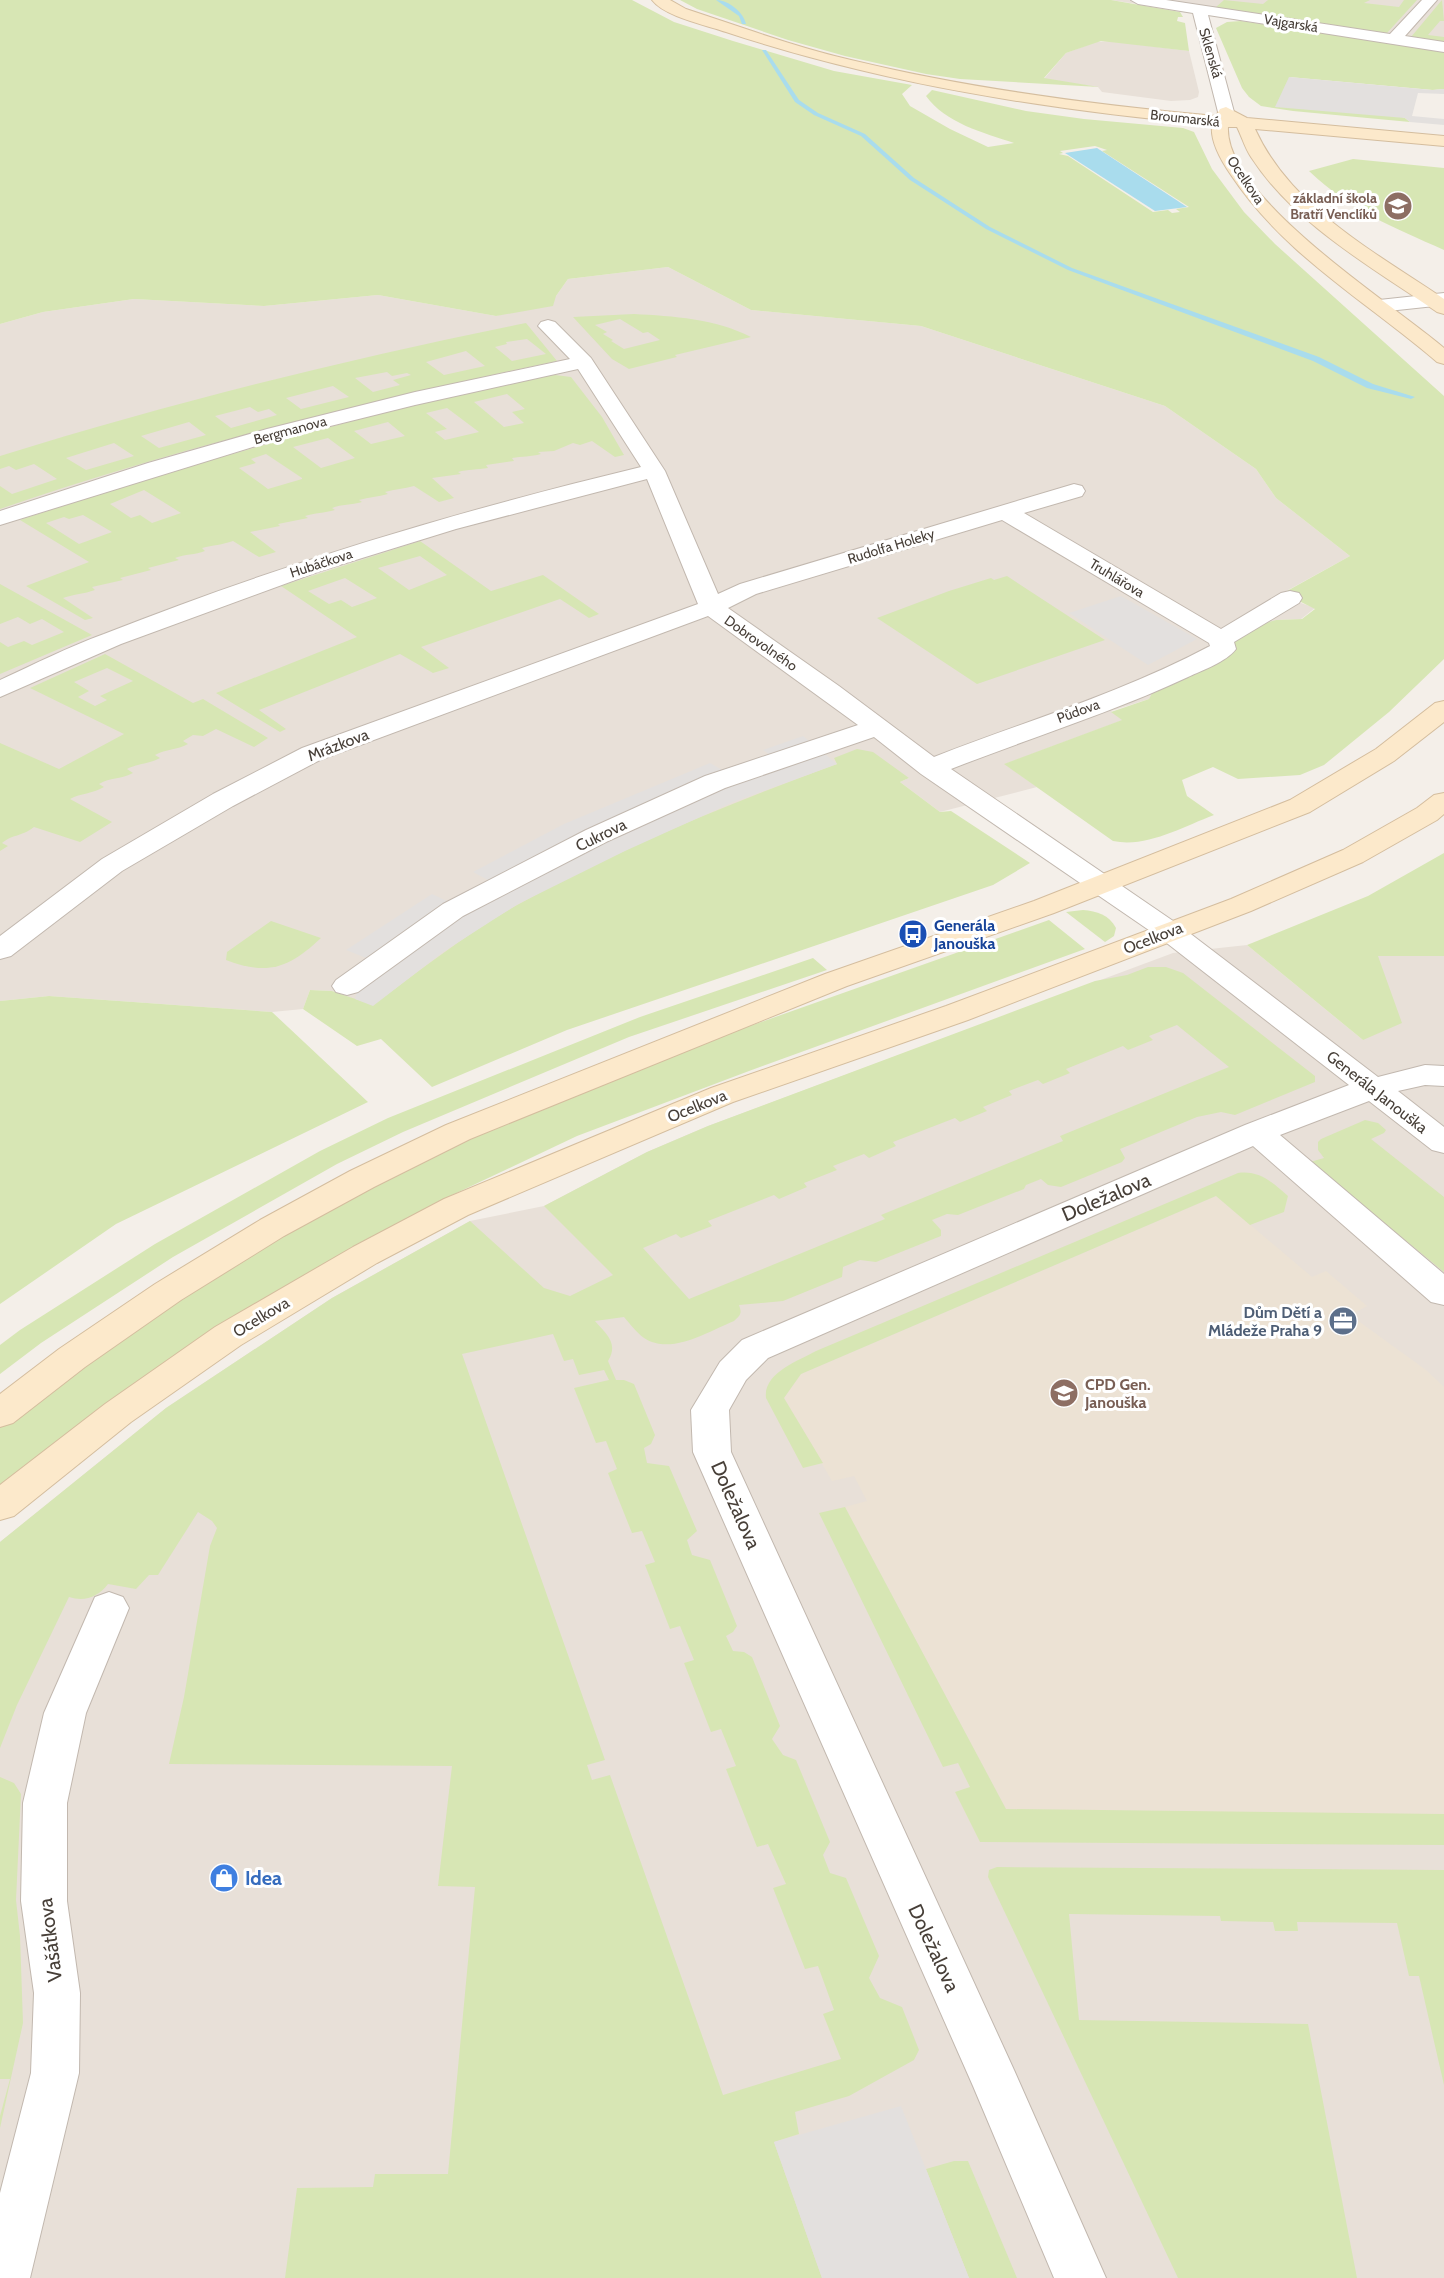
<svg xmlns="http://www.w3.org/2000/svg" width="1444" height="2278" viewBox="0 0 1444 2278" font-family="Cabin,sans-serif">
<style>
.residential{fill:#e8e0d8}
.education{fill:#ece2d4}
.green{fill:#d7e6b4;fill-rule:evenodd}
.parking{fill:#e3e0de}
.water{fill:#a9dced}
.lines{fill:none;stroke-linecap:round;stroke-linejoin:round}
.stream{fill:#a9dced;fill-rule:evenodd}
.street-casing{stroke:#c2b8af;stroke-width:2}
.secondary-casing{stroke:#d4bd9e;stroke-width:2}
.street{fill:#fff;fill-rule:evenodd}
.secondary{fill:#fce9cb;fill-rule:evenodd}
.labels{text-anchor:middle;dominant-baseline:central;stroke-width:6;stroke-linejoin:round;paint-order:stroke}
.far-street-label{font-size:14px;fill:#473f38;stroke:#fff}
.far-education-label{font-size:14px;font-weight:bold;fill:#785e54;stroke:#fff;text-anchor:end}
.street-label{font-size:16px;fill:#473f38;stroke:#fff}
.transit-label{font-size:16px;font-weight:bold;fill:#164399;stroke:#fff;text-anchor:start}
.service-label{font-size:16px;font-weight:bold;fill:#4e5e75;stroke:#fff;text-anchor:end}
.education-label{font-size:16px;font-weight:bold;fill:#785e54;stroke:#fff;text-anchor:start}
.near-street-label{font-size:20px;fill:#473f38;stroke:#fff}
.near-shop-label{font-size:20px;font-weight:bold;fill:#366cbe;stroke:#fff;text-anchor:start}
</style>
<rect width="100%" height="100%" fill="#f4efe9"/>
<!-- residential -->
<g class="residential">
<polygon points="1111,0 1444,0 1444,51"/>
<polygon points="1110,41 1189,51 1199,92 1198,97 1190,100 1171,101 1102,92 1098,87 1044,79 1066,53 1096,42"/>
<polygon points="668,267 751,310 921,326 1165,406 1256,469 1276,498 1350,556 1279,595 1315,608 1301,619 1276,620 1149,699 1111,711 1123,720 1005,764 1037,787 940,812 900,782 909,778 837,764 373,1006 332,991 310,990 303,1009 272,1012 49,996 0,1001 0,324 43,312 134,299 264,306 378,295 496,316 556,296 568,279"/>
<polygon points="1247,945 1363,1040 1378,956 1444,956 1444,2278 0,2278 0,1542 166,1408 332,1298 470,1221 544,1206 647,1152 708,1126 1173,953"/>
</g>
<!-- education -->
<polygon class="education" points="1216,1196 1312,1277 1326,1271 1367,1306 1350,1315 1426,1370 1444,1387 1444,1815 1006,1809 845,1507 867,1501 854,1476 832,1481 784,1398 801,1374"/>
<!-- green -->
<g class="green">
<path d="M0,0H632L674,22L733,41L834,71L912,85L902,94L910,106L950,129L988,147L1014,143C984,133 945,123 926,96L932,90L1026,111L1084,119L1183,128L1194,132L1212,169L1244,212L1275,244L1444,396V659L1389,712L1324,765L1300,775L1238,779L1213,767L1182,780L1187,796L1214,815C1182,827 1147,848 1113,841L1004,764L1122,720L1111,712L1149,699L1155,688L1233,645L1241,634L1259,625L1276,620L1302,619L1315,609L1297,600L1278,596L1350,556L1276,498L1256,469L1165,406L921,326L751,310L668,267L568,279L556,296L553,306L496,316L378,295L264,306L134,299L43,312L0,324ZM1095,146L1107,150L1102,151L1189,207L1176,209L1180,212L1172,213L1168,210L1153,212L1068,156L1059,154L1063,153L1060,151Z"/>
<polygon points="680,0 1111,0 1180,12 1183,17 1178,17 1177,21 1185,23 1189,51 1101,41 1066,53 1044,78 1099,87 960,79 926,74 845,56 788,40 697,9"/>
<polygon points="1224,0 1263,4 1268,0 1370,0 1364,3 1399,7 1404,0 1417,0 1387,33 1216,7"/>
<polygon points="1442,0 1444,21 1440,21 1428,35 1444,37 1444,42 1411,37"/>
<polygon points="1241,21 1444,51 1444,89 1433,90 1289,77 1405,118 1410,122 1293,111 1261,106 1249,97 1242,88 1216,28 1227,22"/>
<path d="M1353,159L1444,168V250C1391,226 1353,212 1309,171Z"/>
<path d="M634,314C673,316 716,319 751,337L675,355L677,357L629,369L612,359L573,317ZM620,319L643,333L648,332L660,340L624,349L611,341L613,340L603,334L607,332L595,325Z"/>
<path d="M526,323L557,361C369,401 182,446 0,509V486L12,494L57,479L34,464L16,470L9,466L0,469V456C174,402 347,359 526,323ZM527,339L546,354L512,361L495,347L507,344L506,342ZM466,351L485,366L444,375L426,362ZM387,372L392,376L407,373L411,375L393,380L400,385L373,392L355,378ZM333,386L349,397L301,409L286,398ZM250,407L258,412L269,409L277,415L231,428L215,416ZM189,422L206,435L159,448L141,436ZM114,443L134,456L86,470L66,458Z"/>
<path d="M555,375L571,377L602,417L624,455L615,457L592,441L580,445L573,443L554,451L538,452L541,454C531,457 522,456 512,458L514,461L486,465L488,468C477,470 468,469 458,472L461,474L432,478L454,498L439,502L414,486C404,489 395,489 385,492L388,494C378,497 369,497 359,500L362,502C351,505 342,504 332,508L335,510C324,513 315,513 305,516L308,518L278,524L280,526L250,532L276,552L259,557L233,541C222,545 213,545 202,548L205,551C195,555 185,554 175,558L179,560L148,568L151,570L120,578L123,580L92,587L95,590C84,594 74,594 63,598L93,618L85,620L26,586L89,562L20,520C124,485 228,454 334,426C406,406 480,385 555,375ZM507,394L525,409L512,412L524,423L504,427L474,402ZM447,408L479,432L445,440L435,432L447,429L426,413ZM388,422L405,436L371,444L354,431ZM328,438L355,458L321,468L293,447ZM266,454L302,478V479L268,489L239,468L256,463L251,459ZM144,490L181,513L152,523L140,515L131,518L110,504ZM83,515L112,532L79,544L46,523L64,517L69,519Z"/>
<path d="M420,541L491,591L543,575L599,614L589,618L560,599L421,647L449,668L433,673L400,654L259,710L286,729L280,732L216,693L357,637L281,586ZM420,556L447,575L409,590L378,568ZM345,578L377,598L352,607L341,600L329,604L308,591Z"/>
<polygon points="1007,576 1105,640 977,684 877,618 949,591 991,578 994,580"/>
<polygon points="0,584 92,635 0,674 0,642 8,647 24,641 32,645 64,632 42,619 30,624 18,617 0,624"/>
<path d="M105,654L193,703L203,699L268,738L254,747L216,729L203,736L193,735L183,741L188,744C177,750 166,749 155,755L160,758C149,764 139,763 127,769L133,773C119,780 111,777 99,784L104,787C92,794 81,793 70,799L112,822L80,842L34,827C21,837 13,834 2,843L8,846L0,851V743L59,769L124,734L30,688ZM107,668L133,681L100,696L107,700L95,706L78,697L89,691L74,682Z"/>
<path d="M857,749L873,752L909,778L900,782L940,812L951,811L1030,863L993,885L567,1030L432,1087L381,1039L357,1046L303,1009L310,990L332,991L373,1005C420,970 467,933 519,904C620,848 728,804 837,764L834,758Z"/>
<polygon points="1444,853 1444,956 1378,956 1402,1023 1363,1040 1247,945 1368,896"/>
<path d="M1083,910C1097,911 1109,915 1116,928L1114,936L1105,942L1066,912Z"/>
<polygon points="1049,920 1085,949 749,1071 577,1136 448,1197 358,1244 0,1496 0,1422 202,1278 410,1163 716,1038"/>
<path d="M271,921L321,938C289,968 268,976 226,960L227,952Z"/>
<polygon points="813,958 827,970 629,1037 403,1132 337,1164 173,1257 41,1343 0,1374 0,1345 20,1330 155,1244 320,1151 388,1118 640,1017"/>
<path d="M1148,967H1166L1183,973L1315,1076V1082L1235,1115L1221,1112L1197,1117L1120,1149L1125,1158L1122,1162L1061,1187L1048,1185L1041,1179L1026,1185L1024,1189L958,1215L947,1214L932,1220L941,1230V1236L876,1262L860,1260L843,1267L842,1277L783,1301L739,1305C742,1313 741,1315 734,1321C709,1331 671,1356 644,1338C637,1333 630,1324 624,1317L595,1321C606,1334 619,1343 608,1361L616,1380H624L634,1384L655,1435L651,1444L644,1448L647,1463L669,1466L697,1531L687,1540L692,1555L710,1560L737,1626L733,1632L726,1636L733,1651L744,1652L752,1657L780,1726L772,1739L783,1755L796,1760L830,1842L823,1855L830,1873L846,1878L879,1956L869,1978L880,1998L902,2007L919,2050L914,2060L849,2096L795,2112L799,2134L774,2142L822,2278H285L297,2188L373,2187L375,2174H448L475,1887L438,1886L452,1766L169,1764L184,1697L210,1546L217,1528L212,1521L198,1512L158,1575H149L136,1589L108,1584C98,1597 85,1602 69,1597L17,1705L0,1748V1542L166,1408L332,1298L470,1221L544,1288L570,1296L613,1275L544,1206L647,1152L708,1126L1095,981L1127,975ZM1177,1025L1229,1067L1060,1136L1063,1141L881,1215L885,1219L689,1299L643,1248L676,1234L681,1238L712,1226L708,1221L774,1195L779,1199L807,1187L804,1183L837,1170L833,1166L864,1154L869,1158L896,1146L893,1142L955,1118L960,1122L987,1111L983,1107L1012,1095L1009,1091L1038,1080L1043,1084L1070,1073L1066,1069L1123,1046L1128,1050L1153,1040L1149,1036ZM553,1334L564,1361L573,1359L579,1375L604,1370L609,1380L574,1388L596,1443L606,1441L617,1469L608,1473L632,1533L642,1531L655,1562L645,1565L670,1629L680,1626L694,1660L684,1663L711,1732L721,1729L736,1766L726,1769L757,1847L768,1844L786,1884L773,1888L805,1969L818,1966L834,2010L823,2014L841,2059L723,2095L610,1775L592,1780L587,1765L605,1760L462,1354Z"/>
<polygon points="49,996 272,1012 368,1102 116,1224 0,1304 0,1001"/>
<polygon points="1365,1120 1378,1123 1386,1130 1384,1133 1371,1139 1444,1197 1444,1272 1310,1162 1324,1158 1318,1150 1318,1142 1321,1139"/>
<path d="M1238,1173C1260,1170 1273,1183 1288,1196L1284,1212L1250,1225L1216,1196L801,1374L784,1398L823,1463L803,1468L766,1398C763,1373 798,1361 816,1351Z"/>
<polygon points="845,1507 1006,1809 1444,1814 1444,1845 980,1842 955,1792 970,1787 958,1763 943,1767 819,1513"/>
<polygon points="0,1777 14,1783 21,1794 16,1900 20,1936 23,2023 0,2128 0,2116 10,2079 0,2079"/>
<polygon points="997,1867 1444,1870 1444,2085 1419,1976 1409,1976 1397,1923 1297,1922 1298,1931 1275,1931 1273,1922 1221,1921 1220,1916 1069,1914 1079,2020 1308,2024 1357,2278 1178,2278 988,1877 989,1870"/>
<polygon points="954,2161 968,2161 1017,2278 969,2278 926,2169"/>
</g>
<!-- parking -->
<g class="parking">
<polygon points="1289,77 1432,90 1444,89 1444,94 1418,93 1412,116 1444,119 1444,125 1410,122 1405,118 1275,107"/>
<polygon points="1121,596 1197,639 1148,665 1069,613"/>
<polygon points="803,736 837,764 733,802 625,851 518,904 443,952 373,1006 355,999 366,958 346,950 432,894 449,902 488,880 473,872 564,824 710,763 724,771 769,754 763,750"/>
<polygon points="901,2106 969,2278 822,2278 774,2142"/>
</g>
<!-- water -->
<polygon class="water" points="1097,148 1187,207 1155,211 1065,153"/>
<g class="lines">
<!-- stream -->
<g class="stream">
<path d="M716,0C729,0 744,13 746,24H742L739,16Z"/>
<polygon points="762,50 766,50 799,100 818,113 865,134 914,178 990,227 1072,268 1319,357 1373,384 1415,397 1411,399 1367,388 1313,361 1068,270 986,229 910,180 861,136 814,115 795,102"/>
</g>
<!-- street casing -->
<g class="street-casing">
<g id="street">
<polygon points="1131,0 1166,0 1390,34 1422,0 1437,0 1405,36 1444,42 1444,52 1208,15 1234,112 1226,117 1218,112 1193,13 1138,4"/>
<polygon points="1444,293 1444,305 1379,312 1372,310 1369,306 1372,302 1379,300"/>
<path d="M548,320L555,322L591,358L665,471L718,594L740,584L1074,484L1082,486L1085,491L1082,496L1024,513L1221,629L1281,593L1290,591L1299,593L1302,598L1299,603L1234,642L1236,649C1226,662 1203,670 1188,677C1111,713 1030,738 951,769L1179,925L1378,1077L1425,1065L1444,1066V1086L1425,1085L1398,1091L1444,1127V1153L1432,1150L1369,1101L1280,1135L1444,1274V1305L1431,1302L1253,1146L768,1358L746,1380L729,1410L731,1452L1014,2070L1106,2278H1054L973,2086L693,1452L691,1410L720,1362L742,1340L1245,1125L1349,1085L1159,937L921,774L874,737L725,788L606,842L463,916L358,992L347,995L336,992L332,986L336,980L443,904L586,830L705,776L858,725L708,616L320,760L233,806L122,871L11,956L0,959V936L102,859L213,794L302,748L698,604L647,479L456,529L320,571L121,644L0,697V680C35,664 68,647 104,634C278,565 458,511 641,467L578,369L415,405L282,438L0,525V511L148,463L267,429L415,392L570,359L538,326L541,322ZM1002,520L1209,643L1210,646C1122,693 1026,721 934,757L839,686L728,608L756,594Z"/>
<polygon points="109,1592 123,1597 129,1608 86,1713 67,1803 67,1901 80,1993 79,2073 30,2278 0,2278 0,2193 31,2073 34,1993 21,1901 23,1803 44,1713 95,1597"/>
</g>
</g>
<!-- secondary casing -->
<g class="secondary-casing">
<g id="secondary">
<path d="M652,0H670L686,9C741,27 795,47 851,60C971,89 1094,105 1216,116L1220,109L1226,107L1247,118L1444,136V146L1255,129C1291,208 1375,252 1444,299V314L1437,312C1372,267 1295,225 1251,157C1245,148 1242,137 1237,127H1228C1224,197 1394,305 1444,348V364L1437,362C1366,301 1284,255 1231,175C1222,162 1210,142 1212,125C1048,110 883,84 726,32C706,25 665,17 652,0Z"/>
<polygon points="1444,701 1444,722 1394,761 1310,812 1054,913 847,986 470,1139 374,1187 284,1236 181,1300 85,1367 13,1423 0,1427 0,1394 59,1349 155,1284 260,1220 350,1171 446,1125 825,974 1034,901 1290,800 1376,749 1435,703"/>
<polygon points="1444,793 1444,814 1437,820 1363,862 1251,911 968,1020 733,1102 468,1215 377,1263 241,1345 131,1422 14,1516 0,1520 0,1485 105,1404 215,1327 353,1247 444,1199 711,1088 946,1006 1231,899 1343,850 1417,808 1434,795"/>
</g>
</g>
<!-- street -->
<use href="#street" class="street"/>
<!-- secondary -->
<use href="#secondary" class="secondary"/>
</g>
<!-- icons -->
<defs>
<g id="school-disc" transform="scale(1.5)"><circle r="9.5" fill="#8d6e63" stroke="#fff"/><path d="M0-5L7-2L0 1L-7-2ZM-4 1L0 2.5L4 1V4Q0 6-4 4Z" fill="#fff"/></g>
<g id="bus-disc" transform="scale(1.5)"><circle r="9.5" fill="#1a4fb4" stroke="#fff"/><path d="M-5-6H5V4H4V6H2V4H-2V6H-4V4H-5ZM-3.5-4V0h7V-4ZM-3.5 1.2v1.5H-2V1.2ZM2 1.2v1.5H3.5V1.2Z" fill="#fff"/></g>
<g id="office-disc" transform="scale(1.5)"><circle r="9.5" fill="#5c6f8a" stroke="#fff"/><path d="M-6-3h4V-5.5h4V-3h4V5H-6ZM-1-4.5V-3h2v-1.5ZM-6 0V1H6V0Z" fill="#fff"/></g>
<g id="shop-disc" transform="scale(1.5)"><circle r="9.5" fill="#3f7fe0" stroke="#fff"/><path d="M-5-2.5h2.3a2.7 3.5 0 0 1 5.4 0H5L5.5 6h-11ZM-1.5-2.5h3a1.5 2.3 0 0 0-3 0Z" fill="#fff"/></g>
</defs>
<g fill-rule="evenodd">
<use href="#school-disc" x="1398" y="206"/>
<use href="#bus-disc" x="913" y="934"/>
<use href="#office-disc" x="1343" y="1321"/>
<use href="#school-disc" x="1064" y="1393"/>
<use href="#shop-disc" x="224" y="1878"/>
</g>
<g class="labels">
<!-- far-street labels -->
<g class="far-street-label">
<text transform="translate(1291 23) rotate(9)">Vajgarská</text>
<text transform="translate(1211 53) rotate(74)">Sklenská</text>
<text transform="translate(1185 118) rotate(6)">Broumarská</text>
<text transform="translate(1246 180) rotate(56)">Ocelkova</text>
<text transform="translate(290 430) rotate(-15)">Bergmanova</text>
<text transform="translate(891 546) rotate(-17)">Rudolfa Holeky</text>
<text transform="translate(321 563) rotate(-18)">Hubáčkova</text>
<text transform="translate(1117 578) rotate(31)">Truhlářova</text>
<text transform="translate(761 643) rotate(35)">Dobrovolného</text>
<text transform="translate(1078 711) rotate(-20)">Půdova</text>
</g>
<!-- far-education labels -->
<g class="far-education-label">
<text x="1377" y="198">základní škola<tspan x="1377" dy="16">Bratří Venclíků</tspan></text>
</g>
<!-- street labels -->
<g class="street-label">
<text transform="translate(338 745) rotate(-21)">Mrázkova</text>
<text transform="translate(601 835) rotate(-26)">Cukrova</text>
<text transform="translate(1153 938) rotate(-21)">Ocelkova</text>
<text transform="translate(1377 1092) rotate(38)">Generála Janouška</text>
<text transform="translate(697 1106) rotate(-22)">Ocelkova</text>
<text transform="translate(261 1317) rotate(-31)">Ocelkova</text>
</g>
<!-- transit labels -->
<g class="transit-label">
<text x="934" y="925">Generála<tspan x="934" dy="18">Janouška</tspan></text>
</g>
<!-- service labels -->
<g class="service-label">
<text x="1322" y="1312">Dům Dětí a<tspan x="1322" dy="18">Mládeže Praha 9</tspan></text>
</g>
<!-- education labels -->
<g class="education-label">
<text x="1085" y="1384">CPD Gen.<tspan x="1085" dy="18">Janouška</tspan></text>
</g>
<!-- near-street labels -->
<g class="near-street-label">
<text transform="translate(1106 1197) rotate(-23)">Doležalova</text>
<text transform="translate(736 1505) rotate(66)">Doležalova</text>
<text transform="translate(50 1940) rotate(-97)">Vašátkova</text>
<text transform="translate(934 1948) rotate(65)">Doležalova</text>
</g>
<!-- near-shop labels -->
<g class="near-shop-label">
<text x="245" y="1878">Idea</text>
</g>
</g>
</svg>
